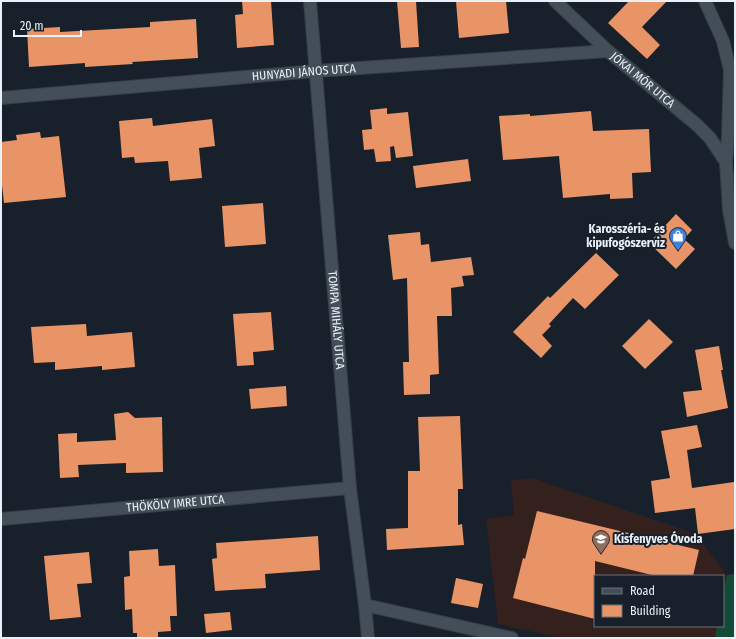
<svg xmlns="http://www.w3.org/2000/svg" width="736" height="639" viewBox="0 0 736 639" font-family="'Fira Sans Condensed',sans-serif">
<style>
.education{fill:#34211e;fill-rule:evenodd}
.green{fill:#144b37}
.building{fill:#e99466}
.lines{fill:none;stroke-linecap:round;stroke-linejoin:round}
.minor-casing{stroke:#363d45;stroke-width:14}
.minor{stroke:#434e59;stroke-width:12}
.labels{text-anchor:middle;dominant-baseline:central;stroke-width:4;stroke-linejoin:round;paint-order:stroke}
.street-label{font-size:12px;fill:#e9f0f7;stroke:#17202b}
.poi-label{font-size:12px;font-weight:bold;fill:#e9f0f7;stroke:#17202b;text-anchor:end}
</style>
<rect width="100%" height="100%" fill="#17202b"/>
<!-- education -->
<path class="education" d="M532,478L696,534L727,575L735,574V638H560L498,624L486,519L514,515L511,480ZM595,576H723V626H595Z"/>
<!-- green -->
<polygon class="green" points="735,574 735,638 715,638 717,626 723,626 723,595 727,575"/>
<!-- building -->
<g class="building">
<polygon points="242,1 271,1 274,45 237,48 235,15 243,14"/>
<polygon points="397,1 416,1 419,47 401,48"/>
<polygon points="456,1 506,1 509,33 459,38"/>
<polygon points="629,1 667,1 642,27 660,45 647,59 608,23"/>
<polygon points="196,19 198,58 132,62 133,64 85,67 85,63 29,67 27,29 60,27 60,32 150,27 150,22"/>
<polygon points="387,108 387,114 408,112 413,156 396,158 394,146 390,147 391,161 376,162 374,149 364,150 362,130 372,129 370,110"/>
<polygon points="591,111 593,131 649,129 651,172 632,173 633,198 610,199 610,194 563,198 559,156 503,160 499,116 530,114 530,116"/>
<polygon points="152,118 153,126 212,119 215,146 199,148 202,178 170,181 168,161 135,163 134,157 122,158 119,121"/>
<polygon points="40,132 41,138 59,136 66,197 4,203 1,176 1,142 17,140 16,135"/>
<polygon points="468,159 471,181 416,188 413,166"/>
<polygon points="263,203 266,244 225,247 222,206"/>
<polygon points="676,214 692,230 684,239 695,249 676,269 649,243"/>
<polygon points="420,232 421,245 429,244 431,262 471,257 474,275 462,276 464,286 451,288 452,316 437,316 439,374 430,375 430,394 404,395 403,362 409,362 407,278 393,280 388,235"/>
<polygon points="596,253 619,275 585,309 573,298 549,324 551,326 542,335 552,346 541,358 513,332 548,296 550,298"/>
<polygon points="271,312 274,350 253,352 254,365 237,366 233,314"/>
<polygon points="649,319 673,342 645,369 622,346"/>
<polygon points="86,324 87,336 132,332 135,367 102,370 102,366 55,370 55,362 34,363 31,327"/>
<polygon points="719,346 723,370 721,370 728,408 687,417 683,392 702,390 695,350"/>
<polygon points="286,386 287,406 251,409 249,389"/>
<polygon points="128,412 135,418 162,417 163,472 126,473 126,463 78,465 79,477 60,478 58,434 77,433 77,442 116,440 114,414"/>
<polygon points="460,416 463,489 458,489 458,525 462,524 464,545 387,550 386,529 408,528 408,471 420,471 418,417"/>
<polygon points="697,425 702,447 687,450 692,488 734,482 735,492 735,529 698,534 695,508 655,513 651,481 670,478 661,431"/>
<polygon points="537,511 699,550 693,576 656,576 595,561 595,619 513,598 523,558 525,559"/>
<polygon points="318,536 320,570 265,574 266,588 215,591 212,559 217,558 216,543"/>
<polygon points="158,549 159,566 175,565 177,616 170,616 171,631 158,632 158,638 137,638 137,633 133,633 132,609 125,610 124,577 130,576 129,551"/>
<polygon points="89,552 92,583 77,584 81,617 50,620 44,556"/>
<polygon points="456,578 483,584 478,608 451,603"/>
<polygon points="230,612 232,630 206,633 204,614"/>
</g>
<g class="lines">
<!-- minor casing -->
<g class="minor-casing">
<g id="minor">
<path id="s1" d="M310,1L350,488L365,605L368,638"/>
<path id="s2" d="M555,1L608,51L697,125L710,138L726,162"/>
<polyline points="705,1 723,41 730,70 728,136 726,162 729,210 735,243"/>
<path id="s3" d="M1,98L316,71L608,51"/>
<path id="s4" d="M1,519L350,488"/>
<polyline points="365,605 512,638"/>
</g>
</g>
<!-- minor -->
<use href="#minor" class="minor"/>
</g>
<!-- icons -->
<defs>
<g id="shop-pin" transform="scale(0.9)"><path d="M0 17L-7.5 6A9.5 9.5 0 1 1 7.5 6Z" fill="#3f7fe0" stroke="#17202b"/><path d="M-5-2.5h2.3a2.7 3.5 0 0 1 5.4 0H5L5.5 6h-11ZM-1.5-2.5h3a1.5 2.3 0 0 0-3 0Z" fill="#fff"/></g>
<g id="school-pin" transform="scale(0.9)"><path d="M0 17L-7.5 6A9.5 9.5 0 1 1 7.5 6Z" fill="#8d6e63" stroke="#17202b"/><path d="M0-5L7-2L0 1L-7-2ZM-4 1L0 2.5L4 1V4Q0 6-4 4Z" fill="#fff"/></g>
</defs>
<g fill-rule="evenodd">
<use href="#shop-pin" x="678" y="236"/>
<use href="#school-pin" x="601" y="539"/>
</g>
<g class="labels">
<!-- street labels -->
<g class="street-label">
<text stroke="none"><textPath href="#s3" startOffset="304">HUNYADI JÁNOS UTCA</textPath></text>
<text stroke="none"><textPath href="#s2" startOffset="118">JÓKAI MÓR UTCA</textPath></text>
<text stroke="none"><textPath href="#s1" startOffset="320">TOMPA MIHÁLY UTCA</textPath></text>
<text stroke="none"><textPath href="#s4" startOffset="175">THÖKÖLY IMRE UTCA</textPath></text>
</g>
<!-- poi labels -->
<g class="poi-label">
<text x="665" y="229">Karosszéria- és<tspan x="665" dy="14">kipufogószerviz</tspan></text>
<text x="614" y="539" text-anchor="start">Kisfenyves Óvoda</text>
</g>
</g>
<!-- border -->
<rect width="736" height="639" fill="none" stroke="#e9f0f7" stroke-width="4"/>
<!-- legend -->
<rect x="594" y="575" width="130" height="52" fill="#17202b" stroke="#6b737d"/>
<rect x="602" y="588" width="20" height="6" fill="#434e59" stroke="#6b737d"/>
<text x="630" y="595" font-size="12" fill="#e9f0f7">Road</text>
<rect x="602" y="605" width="20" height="12" fill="#e99466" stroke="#6b737d"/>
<text x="630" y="615" font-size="12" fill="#e9f0f7">Building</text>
<!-- scale -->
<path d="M14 30v6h67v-6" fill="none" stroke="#e9f0f7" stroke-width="2"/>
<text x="20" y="30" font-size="12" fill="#e9f0f7" stroke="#17202b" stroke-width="3" paint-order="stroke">20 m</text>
</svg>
